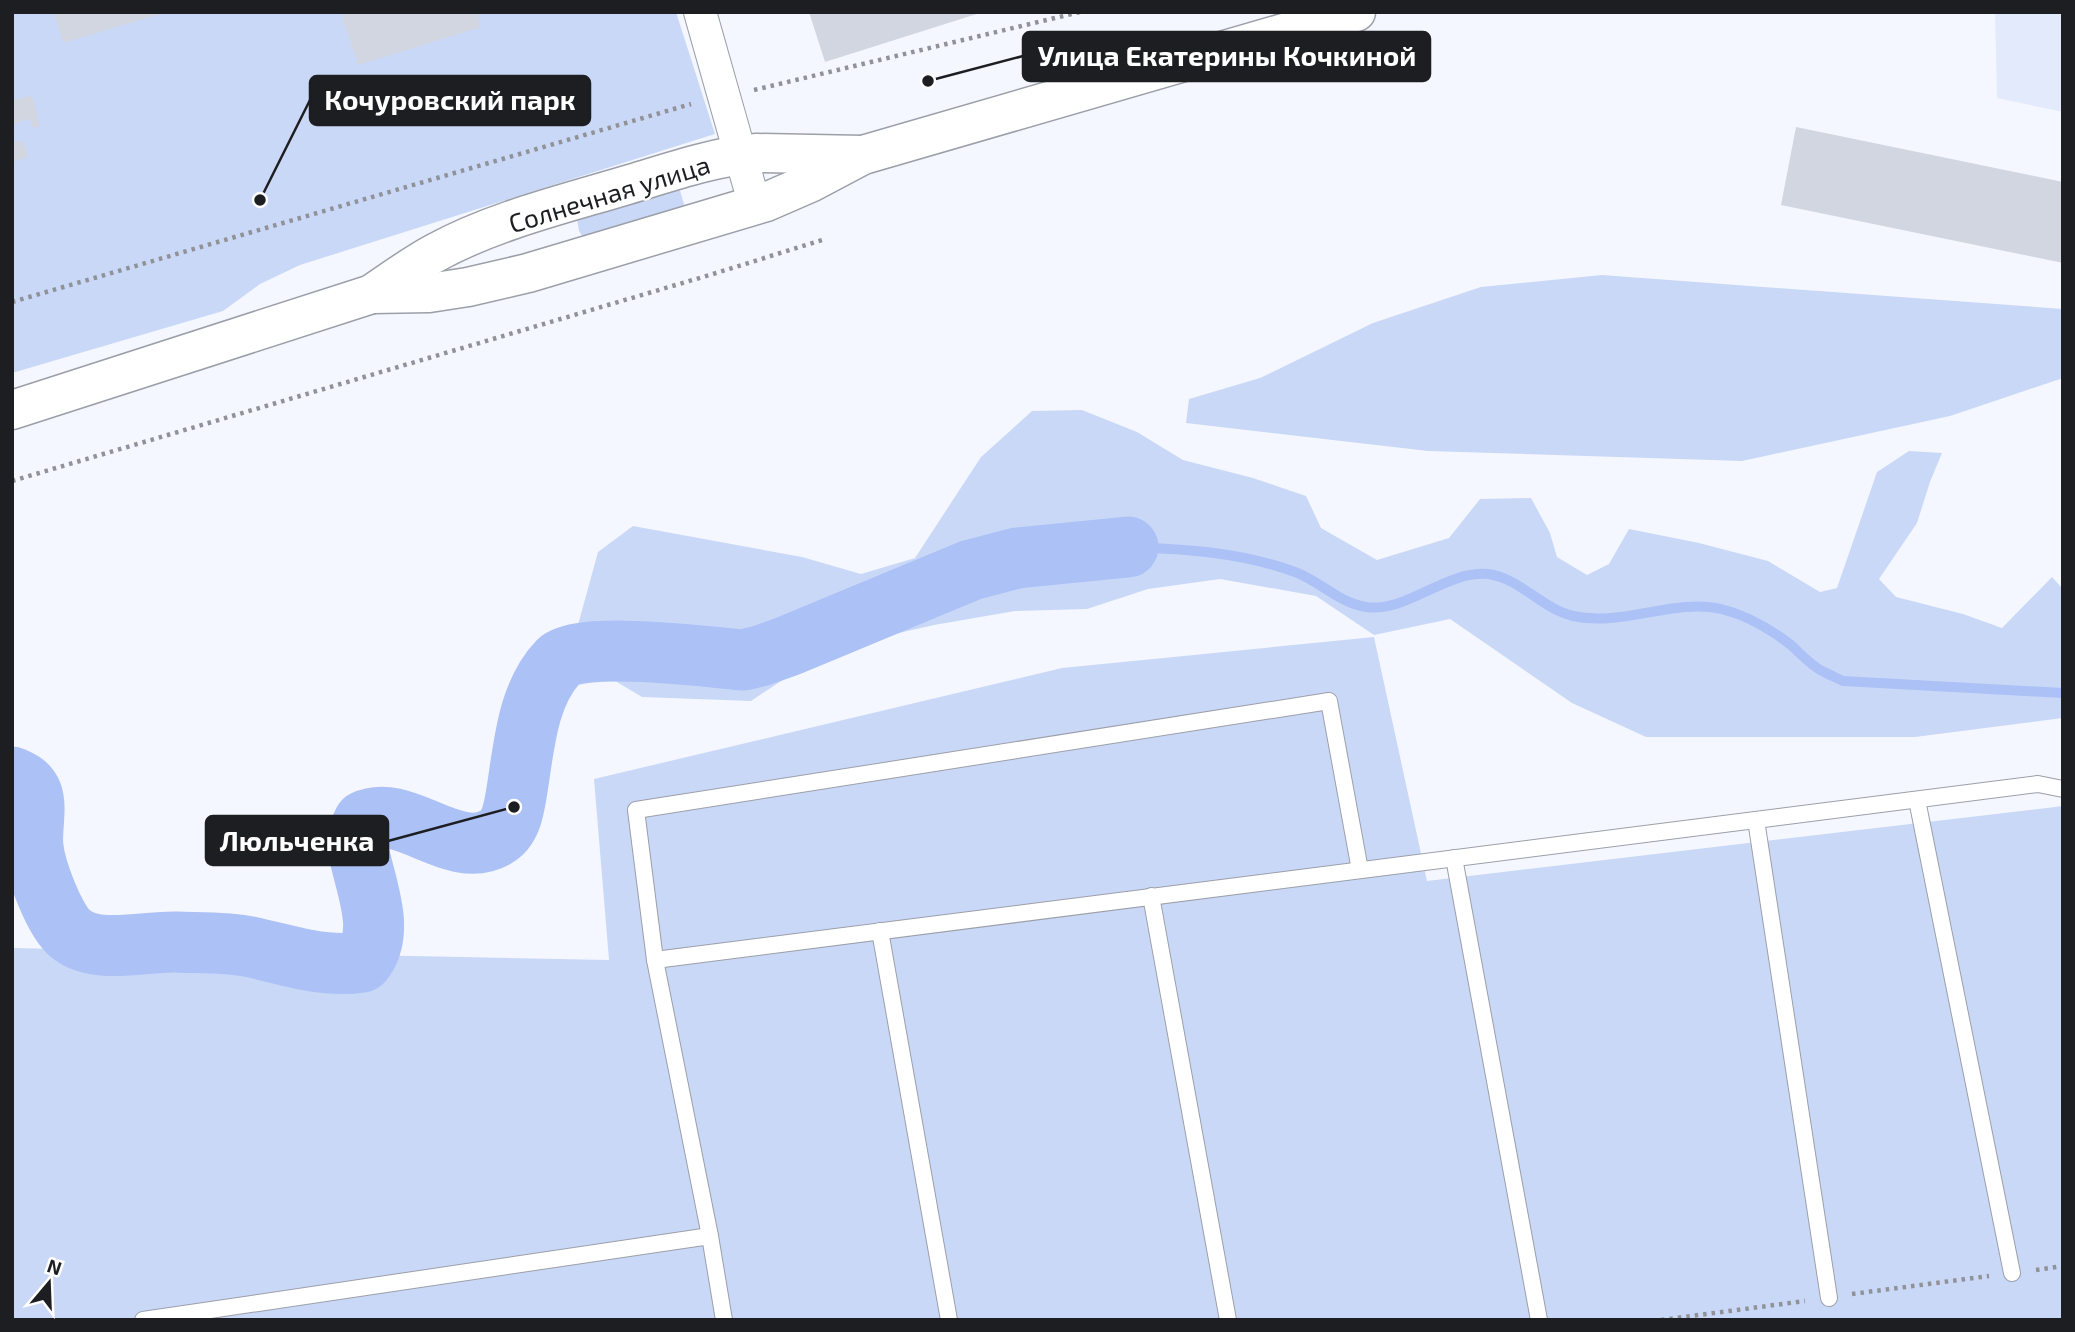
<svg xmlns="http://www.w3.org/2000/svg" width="2075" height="1332" viewBox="0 0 2075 1332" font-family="'Exo 2',sans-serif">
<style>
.built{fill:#e3eafb}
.green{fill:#cad8f8}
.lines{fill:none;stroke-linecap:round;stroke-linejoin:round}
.stream{stroke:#acc1f5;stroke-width:10}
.river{stroke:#acc1f5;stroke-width:61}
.building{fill:#d2d6e0}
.service-casing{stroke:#9b9fa8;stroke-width:18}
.minor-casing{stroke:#9b9fa8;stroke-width:34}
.secondary-casing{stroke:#9b9fa8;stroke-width:41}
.path{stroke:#909298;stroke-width:4.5;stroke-dasharray:3.5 5;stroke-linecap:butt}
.service{stroke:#fff;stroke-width:16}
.minor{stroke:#fff;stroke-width:32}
.secondary{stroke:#fff;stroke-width:38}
.labels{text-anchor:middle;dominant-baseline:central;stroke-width:5;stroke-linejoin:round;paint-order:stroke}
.street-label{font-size:26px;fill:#1d1e21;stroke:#fff}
.leader{fill:none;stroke:#1d1e21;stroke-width:2.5}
.callout-dot{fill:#1d1e21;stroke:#fff;stroke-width:2.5}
.callout{fill:#1d1e21;stroke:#1d1e21;stroke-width:2.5}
.callout-label{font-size:28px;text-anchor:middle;font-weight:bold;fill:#fff}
</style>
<rect width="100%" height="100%" fill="#f4f7ff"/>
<!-- built -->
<polygon class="built" points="1995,12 2063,12 2063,112 1997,98"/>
<!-- green -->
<g class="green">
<polygon points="12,12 676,12 715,134 300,265 260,284 223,311 12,373"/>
<polygon points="678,184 686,211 583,237 579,231 577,219"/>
<polygon points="1602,275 2063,309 2063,378 1950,416 1742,461 1428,451 1186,423 1189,399 1260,378 1373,323 1481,287"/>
<polygon points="1082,410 1137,432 1183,460 1253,478 1306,496 1321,528 1377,560 1449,538 1480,499 1531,498 1550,533 1557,557 1587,575 1609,564 1629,529 1699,543 1768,561 1820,592 1837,588 1877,472 1909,451 1942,453 1930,482 1917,523 1879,579 1896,597 1963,614 2002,628 2052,577 2063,589 2063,718 1915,737 1646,737 1572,703 1450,619 1374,635 1316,596 1220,579 1148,589 1087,609 1015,611 934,625 881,637 820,655 751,701 642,697 570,654 598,552 633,526 802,557 861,574 915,558 981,457 1032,411"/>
<polygon points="1374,637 1427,881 2063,806 2063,1320 12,1320 12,948 609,960 594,779 1062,668"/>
</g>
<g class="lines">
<!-- stream -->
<path class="stream" d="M1128,547C1185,549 1240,552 1295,572C1320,581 1339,603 1366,607C1407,613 1446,570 1488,574C1520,578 1542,609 1573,616C1623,627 1674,598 1721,609C1747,615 1770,629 1791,645C1801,654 1811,666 1824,672C1830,675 1837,678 1843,681L2063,693"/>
<!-- river -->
<path class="river" d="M12,777C21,781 28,784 32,794C37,807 31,832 33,847C35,868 54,921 71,934C96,955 146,941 176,942C200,943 227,942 251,947C288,955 323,968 362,962C389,929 361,878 357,841C357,835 361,827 364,821C404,802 454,862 496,837C512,828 514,807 517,790C524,747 527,694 559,661C580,641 710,657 743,660L760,656L788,646L971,570L1017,558L1128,547"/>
</g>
<!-- building -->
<g class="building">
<polygon points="54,12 162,12 163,13 63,43"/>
<polygon points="341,12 477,12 481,27 358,65"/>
<polygon points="809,12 980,12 980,13 825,62"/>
<polygon points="32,95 40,126 33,128 30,119 12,124 12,101"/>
<polygon points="1796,127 2063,182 2063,263 1781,205"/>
<polygon points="23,140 28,157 12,162 12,144"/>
</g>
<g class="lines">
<!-- service casing -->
<g class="service-casing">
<g id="service">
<polyline points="1917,800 2012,1273"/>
<polyline points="1756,820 1829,1298"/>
<polyline points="1454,858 1539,1320"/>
<polyline points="1151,896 1228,1320"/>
<polyline points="880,931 949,1320"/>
<polyline points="655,960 636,810 1329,701 1360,870"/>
<polyline points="710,1236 655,960 2038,784 2063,789"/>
<polyline points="143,1320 710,1236 724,1320"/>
</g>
</g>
<!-- minor casing -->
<g class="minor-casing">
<polyline id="minor" points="700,12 755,206"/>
</g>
<!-- secondary casing -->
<g class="secondary-casing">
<g id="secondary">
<polyline points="372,294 429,293 468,287 528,273 766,202 812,182 863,155 1356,12"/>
<path d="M12,410L372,294C392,280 413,265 435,253C493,221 564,204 627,185C670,172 713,157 757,153L863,155"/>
</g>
</g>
<!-- path -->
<g class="path">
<polyline points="754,90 1080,12"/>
<polyline points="12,302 691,104"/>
<polyline points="12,481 713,274 822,240"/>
<polyline points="2036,1270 2063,1266"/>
<polyline points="1852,1294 1989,1276"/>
<polyline points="1661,1320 1805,1301"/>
</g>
<!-- service -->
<use href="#service" class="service"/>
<!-- minor -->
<use href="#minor" class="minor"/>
<!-- secondary -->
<use href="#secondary" class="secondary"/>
</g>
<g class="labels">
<!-- street labels -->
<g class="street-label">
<text transform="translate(609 193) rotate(-17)">Солнечная улица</text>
</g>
</g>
<!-- callouts -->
<path class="leader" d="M928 81L1023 56M260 200L310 100M514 807L388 841"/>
<g class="callout-dot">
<circle cx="928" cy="81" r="7"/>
<circle cx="260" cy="200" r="7"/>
<circle cx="514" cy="807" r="7"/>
</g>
<g class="callout">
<rect x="1023" y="32" width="407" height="49" rx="7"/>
<rect x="310" y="76" width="280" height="49" rx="7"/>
<rect x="206" y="816" width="182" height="49" rx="7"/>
</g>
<g class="callout-label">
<text x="1227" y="66">Улица Екатерины Кочкиной</text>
<text x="450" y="110">Кочуровский парк</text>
<text x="297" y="851">Люльченка</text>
</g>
<!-- border -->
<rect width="2075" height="1332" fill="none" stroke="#1d1e21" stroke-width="28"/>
<!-- north arrow -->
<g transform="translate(49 1283) rotate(19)" stroke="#ffffff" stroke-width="5" paint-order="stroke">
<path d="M0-5L12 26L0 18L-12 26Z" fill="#1d1e21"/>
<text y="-10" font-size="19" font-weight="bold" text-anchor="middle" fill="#1d1e21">N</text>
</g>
</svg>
